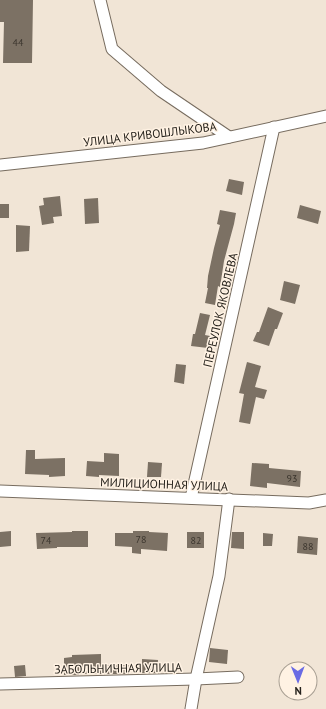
<svg xmlns="http://www.w3.org/2000/svg" width="326" height="709" viewBox="0 0 326 709" font-family="'PT Sans',sans-serif">
<style>
.building{fill:#7c7164}
.lines{fill:none;stroke-linecap:round;stroke-linejoin:round}
.minor-casing{stroke:#776c5f;stroke-width:13}
.minor{stroke:#fff;stroke-width:11}
.labels{text-anchor:middle;dominant-baseline:central;stroke-width:3;stroke-linejoin:round;paint-order:stroke}
.number-label{font-size:10px;fill:#3c362e}
.street-label{font-size:12px;fill:#26221c;stroke:#fff2e3}
</style>
<rect width="100%" height="100%" fill="#f1e5d6"/>
<!-- building -->
<g class="building">
<polygon points="0,0 33,0 32,63 3,63 4,22 0,22"/>
<polygon points="229,179 244,182 242,195 226,191"/>
<polygon points="60,196 62,216 53,217 54,223 42,225 39,206 44,205 43,198"/>
<polygon points="98,198 99,223 85,224 84,199"/>
<rect x="0" y="204" width="9" height="14"/>
<polygon points="300,205 321,211 318,224 297,218"/>
<polygon points="220,210 236,213 234,224 224,261 220,287 218,286 215,305 205,303 208,288 207,288 208,276 214,248 220,225 217,224"/>
<polygon points="16,225 30,226 29,251 16,252"/>
<polygon points="284,281 300,285 295,304 280,300"/>
<polygon points="268,307 283,313 277,329 275,329 269,346 253,341 257,332 259,332"/>
<polygon points="200,313 210,315 205,335 210,336 208,348 191,346 193,334 195,334"/>
<polygon points="247,362 261,366 255,387 267,390 264,399 256,397 250,424 239,422 244,394 239,393"/>
<polygon points="176,364 186,365 184,384 174,382"/>
<polygon points="26,450 35,450 35,459 65,458 65,476 49,477 49,475 25,474"/>
<polygon points="104,453 119,454 119,476 99,475 99,477 86,476 87,461 104,462"/>
<polygon points="148,462 162,463 161,477 147,477"/>
<polygon points="252,463 269,464 269,468 301,471 300,487 267,483 267,488 250,486"/>
<polygon points="11,531 11,546 0,547 0,532"/>
<polygon points="72,531 88,531 88,547 57,547 57,548 37,549 36,533 72,532"/>
<polygon points="133,531 149,531 149,532 168,533 167,551 141,549 141,554 132,553 132,547 115,546 115,533 133,533"/>
<rect x="187" y="532" width="17" height="16"/>
<polygon points="232,532 244,532 244,549 231,548"/>
<polygon points="263,533 273,534 272,546 263,546"/>
<polygon points="298,536 318,538 317,555 297,553"/>
<polygon points="210,648 228,650 227,664 209,662"/>
<polygon points="101,654 101,665 129,665 129,674 79,674 79,675 64,675 64,658 72,657 72,655"/>
<polygon points="142,659 158,660 157,673 142,673"/>
<polygon points="25,665 26,676 15,677 14,666"/>
</g>
<g class="lines">
<!-- minor casing -->
<g class="minor-casing">
<g id="minor">
<polyline points="100,0 112,49 161,91 229,137"/>
<polyline points="0,165 203,143 326,116"/>
<polyline points="0,491 309,503 326,500"/>
<polyline points="191,498 274,127"/>
<polyline points="0,684 196,679 238,677"/>
<polyline points="191,709 196,679 219,576 229,499"/>
</g>
</g>
<!-- minor -->
<use href="#minor" class="minor"/>
</g>
<g class="labels">
<!-- number labels -->
<g class="number-label">
<text x="18" y="42">44</text>
<text x="292" y="478">93</text>
<text x="141" y="539">78</text>
<text x="46" y="540">74</text>
<text x="196" y="540">82</text>
<text x="308" y="546">88</text>
</g>
<!-- street labels -->
<g class="street-label">
<text transform="translate(150 134) rotate(-7)">УЛИЦА КРИВОШЛЫКОВА</text>
<text transform="translate(220 310) rotate(-77)">ПЕРЕУЛОК ЯКОВЛЕВА</text>
<text transform="translate(164 484) rotate(2)">МИЛИЦИОННАЯ УЛИЦА</text>
<text transform="translate(118 668) rotate(-1)">ЗАБОЛЬНИЧНАЯ УЛИЦА</text>
</g>
</g>
<!-- north arrow -->
<g transform="translate(298 681) rotate(179)"><circle r="19" fill="#fff2e3" stroke="#a89f93"/>
<path d="M0-3L7 15L0 10L-7 15Z" fill="#6a6be4"/>
<text y="-6" font-size="11" font-weight="bold" text-anchor="middle" fill="#26221c">N</text>
</g>
</svg>
